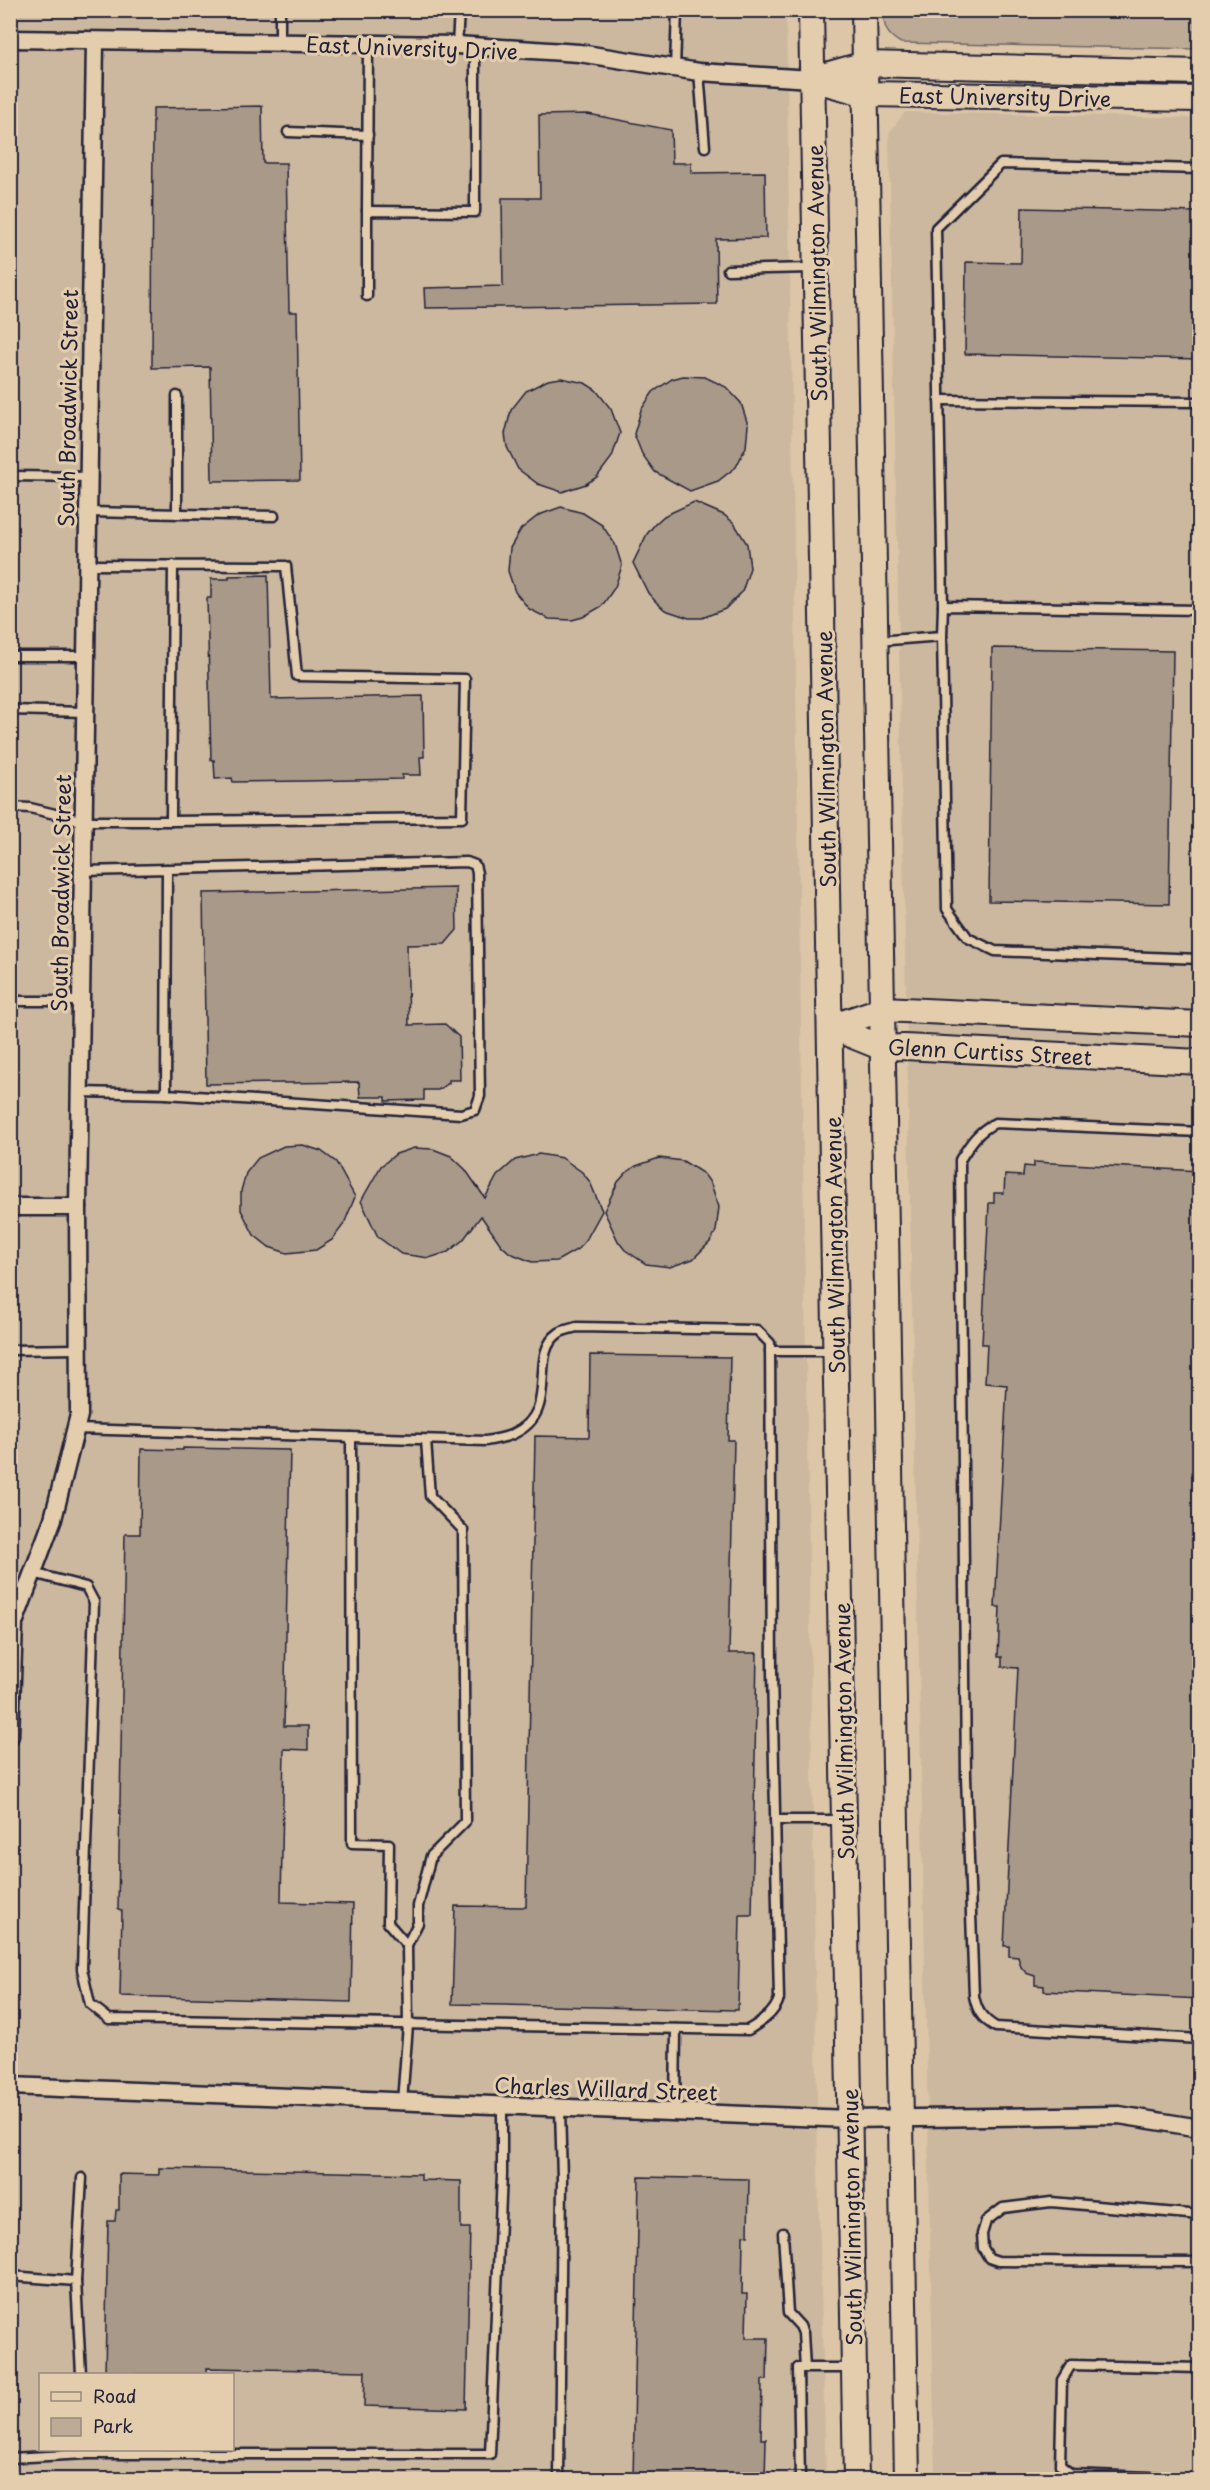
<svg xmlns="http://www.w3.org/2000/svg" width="1210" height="2490" viewBox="0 0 1210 2490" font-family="'Playpen Sans',sans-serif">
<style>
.built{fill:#ccb89e;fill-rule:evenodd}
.green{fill:#beab96;stroke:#706668;stroke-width:1.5}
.building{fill:#a89989;stroke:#22223b;stroke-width:1.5}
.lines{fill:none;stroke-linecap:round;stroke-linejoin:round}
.lane-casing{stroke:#22223b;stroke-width:13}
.street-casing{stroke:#22223b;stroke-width:21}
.secondary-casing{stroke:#22223b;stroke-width:28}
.lane{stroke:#e4cdac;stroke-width:8}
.street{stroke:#e4cdac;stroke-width:16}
.secondary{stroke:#e4cdac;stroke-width:24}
.labels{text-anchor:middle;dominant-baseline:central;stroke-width:6;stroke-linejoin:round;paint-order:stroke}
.street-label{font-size:21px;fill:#22223b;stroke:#e4cdac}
</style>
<rect width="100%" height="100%" fill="#dcc6a7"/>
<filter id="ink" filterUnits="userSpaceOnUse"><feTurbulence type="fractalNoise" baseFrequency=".0167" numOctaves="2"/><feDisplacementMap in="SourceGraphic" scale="12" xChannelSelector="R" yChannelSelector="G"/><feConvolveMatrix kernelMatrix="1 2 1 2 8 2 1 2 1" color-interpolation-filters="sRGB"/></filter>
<g filter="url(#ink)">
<!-- built -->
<g class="built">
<path d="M11,11H786L818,2171L826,2479L11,2480ZM40,2374H232V2450H40Z"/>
<polygon points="905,112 1199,118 1199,2479 935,2479 889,133"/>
</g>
<!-- green -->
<path class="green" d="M883,11H1199V49L901,43C886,35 884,27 883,11Z"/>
<!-- building -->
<g class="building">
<polygon points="262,106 263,163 286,163 289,312 297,312 300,480 212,481 210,367 152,368 153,108"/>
<polygon points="588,114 671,130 672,163 691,163 691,173 765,172 766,238 716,239 717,304 425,308 424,288 503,286 502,198 540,198 539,115"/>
<polygon points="1022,208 1200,212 1200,359 965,354 966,262 1021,263"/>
<polygon points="683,376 705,377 726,387 741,403 748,425 746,447 736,467 718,481 690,491 655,472 642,454 634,434 641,410 653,392 672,379"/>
<polygon points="561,378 585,383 596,390 611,409 620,433 612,457 597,477 586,484 562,492 538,484 518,469 507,447 505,434 511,410 526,391 548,380"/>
<polygon points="694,502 724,515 734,523 747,544 750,568 742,592 725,609 702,618 689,618 665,610 656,602 648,593 633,563 647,534 655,524 664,516"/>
<polygon points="561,507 583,513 602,525 615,544 622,566 615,587 602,606 583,617 572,620 549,619 529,609 515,592 508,571 510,548 521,529 539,515"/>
<polygon points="268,575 271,699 423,696 424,757 420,757 421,775 402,775 402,779 304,781 233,782 232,778 215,779 214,760 211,760 207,598 211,598 211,579 229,579 229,576"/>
<polygon points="992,648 1173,651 1169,904 989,901"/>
<polygon points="456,888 457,930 445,944 407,945 409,1025 445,1024 459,1037 460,1080 449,1080 449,1083 438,1090 424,1090 424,1100 386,1101 386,1097 360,1097 359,1082 206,1084 203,893"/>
<polygon points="303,1145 321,1151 336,1162 355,1197 344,1224 332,1240 316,1250 287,1253 269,1247 254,1235 241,1210 241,1191 246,1173 258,1158 284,1146"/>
<polygon points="414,1148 433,1149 451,1156 465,1169 485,1198 497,1176 515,1160 539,1154 562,1158 582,1172 590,1182 602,1211 586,1240 578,1249 557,1261 532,1262 510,1253 501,1245 481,1216 463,1240 448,1252 429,1258 401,1254 378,1237 361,1201 381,1166 396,1154"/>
<polygon points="659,1158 683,1161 704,1174 711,1184 719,1207 716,1231 710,1242 693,1259 670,1267 646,1264 625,1250 618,1241 604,1211 618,1182 626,1173 636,1166"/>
<polygon points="1034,1162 1200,1171 1200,1999 1044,1991 1044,1986 1035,1985 1035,1976 1026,1973 1021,1967 1018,1957 1009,1956 1009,1946 1004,1946 1018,1668 1002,1667 1002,1657 998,1657 1000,1607 995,1607 1007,1385 985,1383 987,1344 982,1344 989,1203 994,1203 994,1193 1004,1193 1005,1175 1023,1176 1024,1166 1034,1167"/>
<polygon points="590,1355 730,1357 728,1440 734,1440 729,1653 757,1653 752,1915 740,1915 738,2010 452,2004 455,1906 526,1907 535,1436 589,1437"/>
<polygon points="183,1448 290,1450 284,1726 308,1726 308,1750 284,1749 281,1902 353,1904 351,2002 120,1996 122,1911 118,1910 125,1534 140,1534 141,1449 183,1450"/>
<polygon points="159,2168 421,2174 421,2180 461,2181 461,2228 470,2228 466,2409 364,2406 365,2371 207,2368 207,2374 105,2374 108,2221 115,2221 116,2210 119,2210 119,2174 159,2175"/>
<polygon points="639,2177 749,2179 748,2236 743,2235 742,2294 747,2294 746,2338 768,2338 767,2380 762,2380 761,2439 766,2439 765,2480 633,2480"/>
</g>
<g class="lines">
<!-- lane casing -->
<g class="lane-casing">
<g id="lane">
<polyline points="280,43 280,10"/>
<polyline points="457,45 459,10"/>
<polyline points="675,68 677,10"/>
<polyline points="699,72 705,147"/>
<polyline points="288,132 368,135"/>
<polyline points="367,211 368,44"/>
<polyline points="728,270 813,268"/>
<polyline points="367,296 367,211 475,212 475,46"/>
<polyline points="939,400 1200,402"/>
<polyline points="10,476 89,477"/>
<polyline points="88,512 274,516"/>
<polyline points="177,514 177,396"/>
<polyline points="87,565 286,566 297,676 465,679 462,818 171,821 173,565"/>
<polyline points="943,606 936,228 1001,164 1200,169"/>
<polyline points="942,636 947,909 968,938 995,951 1200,959"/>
<polyline points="877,641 942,636 943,606 1200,610"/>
<polyline points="10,656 86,656"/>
<polyline points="10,710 85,712"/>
<polyline points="10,807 30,808 84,821 171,821"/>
<polyline points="83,871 467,862 475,865 477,873 480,1096 475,1110 461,1114 166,1094 167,869"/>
<polyline points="10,1001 81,1001"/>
<polyline points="80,1092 166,1094"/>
<path d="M1200,1132L995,1123C977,1132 970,1144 960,1160L966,1777L974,1996C977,2011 982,2019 996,2027L1200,2039"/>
<polyline points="10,1350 78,1349"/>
<polyline points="770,1351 833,1351"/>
<polyline points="351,1437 352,1843 389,1844 388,1923 407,1945"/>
<path d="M33,1573L86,1587L94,1602L82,1969L90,2004L109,2019L748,2030C761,2022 774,2014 779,1999L772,1672L770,1343L757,1330L576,1327C571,1329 563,1330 559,1333C526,1355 563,1411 513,1434C505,1438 495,1439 486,1441L75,1429"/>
<polyline points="775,1820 843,1820"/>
<polyline points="402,2102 408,2025 407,1945 418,1923 418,1906 431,1856 465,1822 463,1530 430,1496 426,1440"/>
<polyline points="675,2113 676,2029"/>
<polyline points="1200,2215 1051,2202 1003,2208 986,2221 982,2234 983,2248 989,2258 998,2261 1200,2262"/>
<polyline points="783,2233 788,2313 800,2326 803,2333 805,2368"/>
<polyline points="10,2276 76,2281 81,2374"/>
<polyline points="76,2281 82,2178"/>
<polyline points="1200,2368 1071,2365 1062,2380 1060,2465 1071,2474 1200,2479"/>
<polyline points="85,2450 86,2454 490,2454 502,2174 502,2106"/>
<polyline points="10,2458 86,2454"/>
<polyline points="559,2480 562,2178 560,2109"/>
<polyline points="800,2480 798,2368 853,2368"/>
</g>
</g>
<!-- street casing -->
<g class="street-casing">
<g id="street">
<polyline points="10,39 457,45 579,53 699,72 812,79"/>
<polyline points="10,1207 78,1207"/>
<polyline points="10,1736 14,1623 53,1519 79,1415 78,1207 95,41"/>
<polyline points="10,2086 849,2119 1119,2115 1200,2128"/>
</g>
</g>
<!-- secondary casing -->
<g class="secondary-casing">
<g id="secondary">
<polyline points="811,10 856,2480"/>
<path d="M864,10C881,833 892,1657 907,2480"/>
<polyline points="812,79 866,94 1200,99"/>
<polyline points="812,79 865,64 1200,72"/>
<polyline points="831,1027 883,1048 904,1047 1200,1062"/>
<polyline points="831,1027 883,1009 1200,1024"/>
</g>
</g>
<!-- lane -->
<use href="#lane" class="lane"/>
<!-- street -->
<use href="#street" class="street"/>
<!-- secondary -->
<use href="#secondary" class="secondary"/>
</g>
</g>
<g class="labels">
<!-- street labels -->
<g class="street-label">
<text transform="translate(412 47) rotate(2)">East University Drive</text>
<text transform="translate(1005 96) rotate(1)">East University Drive</text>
<text transform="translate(816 273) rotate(-91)">South Wilmington Avenue</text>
<text transform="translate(67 408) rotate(-89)">South Broadwick Street</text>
<text transform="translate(825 759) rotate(-91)">South Wilmington Avenue</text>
<text transform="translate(60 893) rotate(-89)">South Broadwick Street</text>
<text transform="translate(990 1051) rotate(3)">Glenn Curtiss Street</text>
<text transform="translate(834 1245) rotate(-91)">South Wilmington Avenue</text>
<text transform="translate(843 1731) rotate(-91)">South Wilmington Avenue</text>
<text transform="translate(606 2088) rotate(2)">Charles Willard Street</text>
<text transform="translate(851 2217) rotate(-91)">South Wilmington Avenue</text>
</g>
</g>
<!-- margin -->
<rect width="1210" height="2490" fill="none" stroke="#e4cdac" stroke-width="36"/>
<rect x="18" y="18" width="1174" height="2454" fill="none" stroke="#22223b" stroke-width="2" filter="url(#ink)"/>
<!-- legend -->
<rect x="39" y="2373" width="195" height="78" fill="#e4cdac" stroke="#96897f" stroke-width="1.5"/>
<rect x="51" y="2392" width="30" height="9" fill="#e4cdac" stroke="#96897f" stroke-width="1.5"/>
<text x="93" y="2403" font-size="18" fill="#22223b">Road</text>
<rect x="51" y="2418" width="30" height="18" fill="#beab96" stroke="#96897f" stroke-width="1.5"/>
<text x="93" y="2433" font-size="18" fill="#22223b">Park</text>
</svg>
